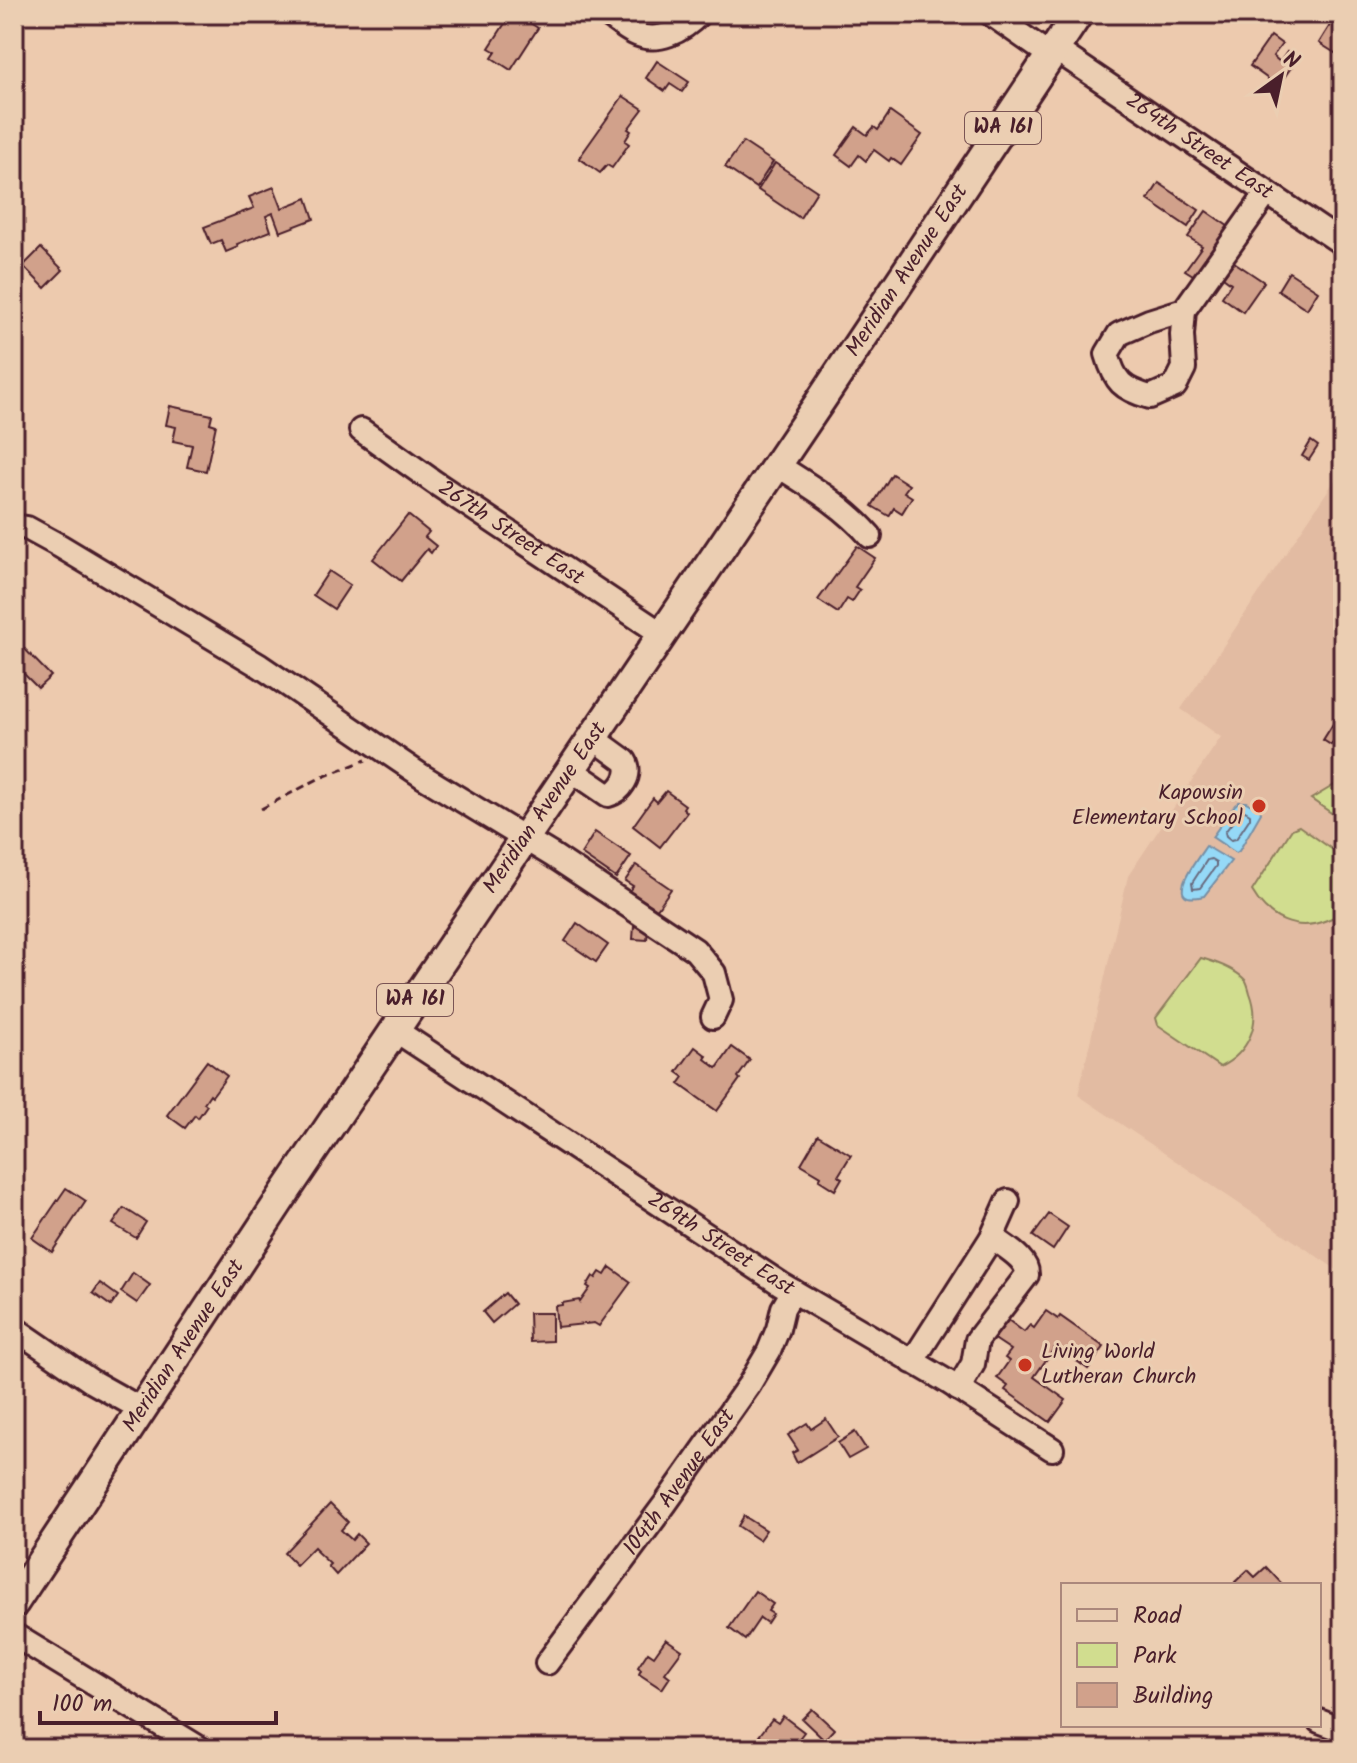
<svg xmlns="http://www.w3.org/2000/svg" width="1357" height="1763" viewBox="0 0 1357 1763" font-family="Kalam,sans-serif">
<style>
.built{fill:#e2bba2}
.green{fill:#d1dd8f;stroke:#8e7e5d;stroke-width:2}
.water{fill:#95d9f7;stroke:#778fa5;stroke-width:2}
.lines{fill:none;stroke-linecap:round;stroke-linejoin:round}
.shore{stroke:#68697d;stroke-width:2}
.building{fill:#d1a18b;stroke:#4a1f2b;stroke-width:2}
.minor-casing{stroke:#4a1f2b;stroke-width:28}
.major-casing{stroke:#4a1f2b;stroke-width:34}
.path{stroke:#4a1f2b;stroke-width:3;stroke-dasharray:8 6;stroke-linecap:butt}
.minor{stroke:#ebceb2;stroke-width:22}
.major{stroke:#ebceb2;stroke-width:28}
.poi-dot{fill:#c8321e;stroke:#ebceb2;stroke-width:3}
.labels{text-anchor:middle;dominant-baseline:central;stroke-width:6;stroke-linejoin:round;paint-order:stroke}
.shield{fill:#ebceb2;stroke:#7a5454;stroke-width:2}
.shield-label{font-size:20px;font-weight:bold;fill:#4a1f2b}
.street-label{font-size:22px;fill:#4a1f2b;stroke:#ebceb2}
.poi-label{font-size:22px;fill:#4a1f2b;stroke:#ebceb2;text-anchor:end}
</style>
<rect width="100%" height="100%" fill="#edcaae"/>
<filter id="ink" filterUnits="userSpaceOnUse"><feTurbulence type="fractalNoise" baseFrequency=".0125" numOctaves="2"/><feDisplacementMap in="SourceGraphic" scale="16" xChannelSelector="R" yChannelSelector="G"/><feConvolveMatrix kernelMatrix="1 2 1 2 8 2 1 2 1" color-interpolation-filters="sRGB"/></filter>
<g filter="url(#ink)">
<!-- built -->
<polygon class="built" points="1343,468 1343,1274 1078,1095 1128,876 1221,737 1181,709"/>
<!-- green -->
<g class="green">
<polygon points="1343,780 1343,821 1311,799"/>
<path d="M1299,826L1343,857V909C1338,915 1335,917 1327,920C1296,933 1268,919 1252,891L1292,829Z"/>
<path d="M1201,958C1215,962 1236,969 1246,981C1248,985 1249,989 1250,993C1262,1024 1248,1053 1220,1067L1158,1025L1156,1018Z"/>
</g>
<!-- water -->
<g class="water">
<polygon points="1239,802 1246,802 1260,810 1261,813 1239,851 1236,853 1212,837 1235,805"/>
<path d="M1206,846L1231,861L1204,896C1159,907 1198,858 1206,846Z"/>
</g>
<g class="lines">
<!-- shore -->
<g class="shore">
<polygon points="1245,811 1250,814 1250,818 1236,839 1231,840 1226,836 1225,832 1240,812"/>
<polygon points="1211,859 1216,862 1216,866 1200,888 1193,889 1192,883 1207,860"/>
</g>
</g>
<!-- building -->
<g class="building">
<polygon points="324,14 345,14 326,21"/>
<polygon points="511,14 516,14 538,28 511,70 492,58 496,52 489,48"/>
<polygon points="1337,14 1343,14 1343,58 1319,43"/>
<polygon points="1271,36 1282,44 1273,56 1280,62 1287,52 1297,59 1278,86 1250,66"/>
<polygon points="657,61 689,82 682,92 670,84 665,91 646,78"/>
<polygon points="623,96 643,109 628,129 631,131 625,141 629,144 612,168 607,165 600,173 579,158"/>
<polygon points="890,112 922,135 901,165 891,158 889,161 874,150 866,161 859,155 851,166 836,155 856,127 867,135 874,127 878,130"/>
<polygon points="743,142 773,162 756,188 725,167"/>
<polygon points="775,163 817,191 800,218 758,190"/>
<polygon points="1159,183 1199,210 1188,227 1148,200"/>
<polygon points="274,187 282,208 307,198 314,219 280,232 273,213 266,216 271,231 237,244 238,247 226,252 221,240 211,244 204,227 254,208 249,197"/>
<polygon points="1206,211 1235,231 1201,280 1185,270 1202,246 1188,237"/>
<polygon points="41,248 63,270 45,288 23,266"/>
<polygon points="1234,262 1264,282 1243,312 1222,297 1231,283 1223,277"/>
<polygon points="1289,272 1318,291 1307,309 1278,290"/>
<polygon points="170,406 212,415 210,423 216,425 206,471 187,467 192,445 173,441 176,427 166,425"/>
<polygon points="1311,441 1318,446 1309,460 1302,456"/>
<polygon points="892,474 909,485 904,492 912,497 902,513 894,508 889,516 872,506"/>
<polygon points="408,515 429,532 425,537 436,546 431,553 427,549 401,581 373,559"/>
<polygon points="857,546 875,558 855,587 860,590 852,602 847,599 838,613 818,600"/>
<polygon points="329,571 350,585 334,609 313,595"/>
<polygon points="16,640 51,676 38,688 14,664 14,642"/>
<polygon points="1333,724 1341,729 1331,745 1323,740"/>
<polygon points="666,791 685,805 683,808 687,812 660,847 633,826 653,798 657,802"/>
<polygon points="595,832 631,856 616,878 581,854"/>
<polygon points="636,865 671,889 657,909 629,891 633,886 625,881"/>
<polygon points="577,923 608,945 596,962 565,941"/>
<polygon points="634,926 648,927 647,940 633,939"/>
<polygon points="695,1047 707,1056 705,1059 717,1068 732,1047 750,1060 738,1077 740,1079 717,1111 679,1084 684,1077 677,1072"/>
<polygon points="207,1061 227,1076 212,1096 210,1094 204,1103 207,1105 198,1118 195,1115 185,1128 167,1115"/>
<polygon points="818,1135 851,1155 838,1176 842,1178 835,1190 819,1180 821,1176 801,1164"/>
<polygon points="66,1188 86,1201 52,1252 32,1238"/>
<polygon points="124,1208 146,1222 136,1238 113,1224"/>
<polygon points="1049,1214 1068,1227 1053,1250 1033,1236"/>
<polygon points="610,1267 631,1282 599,1326 594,1323 557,1327 555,1306 562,1305 562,1303 579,1300 580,1302 590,1288 587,1286 593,1276 596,1278 600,1272 605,1275"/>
<polygon points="133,1273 150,1285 137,1303 121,1292"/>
<polygon points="100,1283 118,1296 111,1306 93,1293"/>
<polygon points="505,1293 514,1304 492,1323 483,1312"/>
<polygon points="1046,1311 1058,1319 1060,1316 1104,1347 1088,1369 1056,1346 1034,1377 1066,1400 1050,1422 1005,1390 1008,1386 997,1378 1009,1361 1005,1358 1011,1350 990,1336 1004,1317 1024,1332 1030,1325 1034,1328"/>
<polygon points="529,1313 552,1313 552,1341 530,1342"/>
<polygon points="826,1419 838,1437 797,1463 792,1453 798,1450 788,1435 807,1423 811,1429"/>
<polygon points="855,1432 866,1449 848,1459 838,1443"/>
<polygon points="330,1504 348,1522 341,1530 352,1540 357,1534 366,1543 336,1575 328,1566 330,1564 316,1551 317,1550 314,1547 296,1565 284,1553"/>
<polygon points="744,1516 766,1530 759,1540 738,1526"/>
<polygon points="1266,1567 1283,1585 1237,1585 1235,1582 1248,1570 1255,1577"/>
<polygon points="755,1591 773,1604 768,1611 773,1614 767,1623 760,1618 745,1640 729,1628"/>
<polygon points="666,1639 682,1650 665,1673 670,1677 662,1689 639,1674 641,1670 638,1667 648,1652 654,1656"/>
<polygon points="812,1709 834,1729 824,1740 802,1719"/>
<polygon points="783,1716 804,1732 791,1749 760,1749 757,1747 763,1739 759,1736 772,1719 778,1723"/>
</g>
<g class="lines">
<!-- minor casing -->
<g class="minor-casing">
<g id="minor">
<path d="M606,14C615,20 624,28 634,33C657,45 683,31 699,14"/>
<polyline points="991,14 1051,56"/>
<path id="s1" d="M1055,49L1343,244"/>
<path d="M1184,310L1182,335L1184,368L1175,386L1150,397C1122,389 1115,382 1107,354L1119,334L1149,321L1184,310L1267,193"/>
<path id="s2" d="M361,430L434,482L662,634"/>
<path d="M777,465C810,486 844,506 870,536"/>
<polyline points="14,526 27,528 60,546 260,666 422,776 552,855 695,950 714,973 721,1000 713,1017"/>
<path d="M570,769L608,795C621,792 633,774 625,761L592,737"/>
<path id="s3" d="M395,1030L781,1284L948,1382L1052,1449"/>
<polyline points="14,1328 91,1381 141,1409"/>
<polyline points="912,1362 992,1237 1008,1201"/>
<path d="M958,1389L973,1364L977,1340L1027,1275C1028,1258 1004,1247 992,1237"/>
<polyline points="14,1635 201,1749"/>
<path id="s4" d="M547,1663L665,1504L749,1385L769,1351L778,1329L783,1308L793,1291"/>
<polyline points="1319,1721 1343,1730"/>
</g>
</g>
<!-- major casing -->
<g class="major-casing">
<g id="major">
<path id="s5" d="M14,1603L286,1191L821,400L1078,14"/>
</g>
</g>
<!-- path -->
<polyline class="path" points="261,809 320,778 366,760"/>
<!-- minor -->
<use href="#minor" class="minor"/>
<!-- major -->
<use href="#major" class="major"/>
</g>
</g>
<!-- markers -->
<g class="poi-dot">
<circle cx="1259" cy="806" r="8"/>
<circle cx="1025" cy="1365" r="8"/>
</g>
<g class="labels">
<!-- shield labels -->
<g class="shield">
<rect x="965" y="112" width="76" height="32" rx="6"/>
<rect x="377" y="984" width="76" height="32" rx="6"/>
</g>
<g class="shield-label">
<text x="1003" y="128">WA 161</text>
<text x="415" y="1000">WA 161</text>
</g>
<!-- street labels -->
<g class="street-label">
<text stroke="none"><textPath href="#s1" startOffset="174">264th Street East</textPath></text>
<text stroke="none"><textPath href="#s5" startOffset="1604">Meridian Avenue East</textPath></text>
<text stroke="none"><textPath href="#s2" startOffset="182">267th Street East</textPath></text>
<text stroke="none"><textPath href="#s5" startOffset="956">Meridian Avenue East</textPath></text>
<text stroke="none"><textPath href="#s3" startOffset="390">269th Street East</textPath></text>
<text stroke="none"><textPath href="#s5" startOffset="308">Meridian Avenue East</textPath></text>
<text stroke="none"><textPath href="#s4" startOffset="224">104th Avenue East</textPath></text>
</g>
<!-- poi labels -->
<g class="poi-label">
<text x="1243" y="793">Kapowsin<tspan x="1243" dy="25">Elementary School</tspan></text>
<text x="1041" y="1352" text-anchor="start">Living World<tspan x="1041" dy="25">Lutheran Church</tspan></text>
</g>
</g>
<!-- margin -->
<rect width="1357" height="1763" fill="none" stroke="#ebceb2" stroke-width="48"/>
<rect x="24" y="24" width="1309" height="1715" fill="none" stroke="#4a1f2b" stroke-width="3" filter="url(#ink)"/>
<!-- legend -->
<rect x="1061" y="1583" width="260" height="144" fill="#ebceb2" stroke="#ab887c" stroke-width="2"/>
<rect x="1077" y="1609" width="40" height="12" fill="#ebceb2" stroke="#ab887c" stroke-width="2"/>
<text x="1133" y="1623" font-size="24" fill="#4a1f2b">Road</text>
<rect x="1077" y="1643" width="40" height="24" fill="#d1dd8f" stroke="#ab887c" stroke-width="2"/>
<text x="1133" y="1663" font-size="24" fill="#4a1f2b">Park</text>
<rect x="1077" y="1683" width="40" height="24" fill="#d1a18b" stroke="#ab887c" stroke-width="2"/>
<text x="1133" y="1703" font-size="24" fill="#4a1f2b">Building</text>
<!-- north arrow -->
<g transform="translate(1281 76) rotate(33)" stroke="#ebceb2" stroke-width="6" paint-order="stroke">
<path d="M0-6L14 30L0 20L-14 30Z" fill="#4a1f2b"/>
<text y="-12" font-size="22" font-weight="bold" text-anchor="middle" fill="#4a1f2b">N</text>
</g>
<!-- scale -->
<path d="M40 1711v12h236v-12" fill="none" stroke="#4a1f2b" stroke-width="4"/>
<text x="52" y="1711" font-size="24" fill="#4a1f2b" stroke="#ebceb2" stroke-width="6" paint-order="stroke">100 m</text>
</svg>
